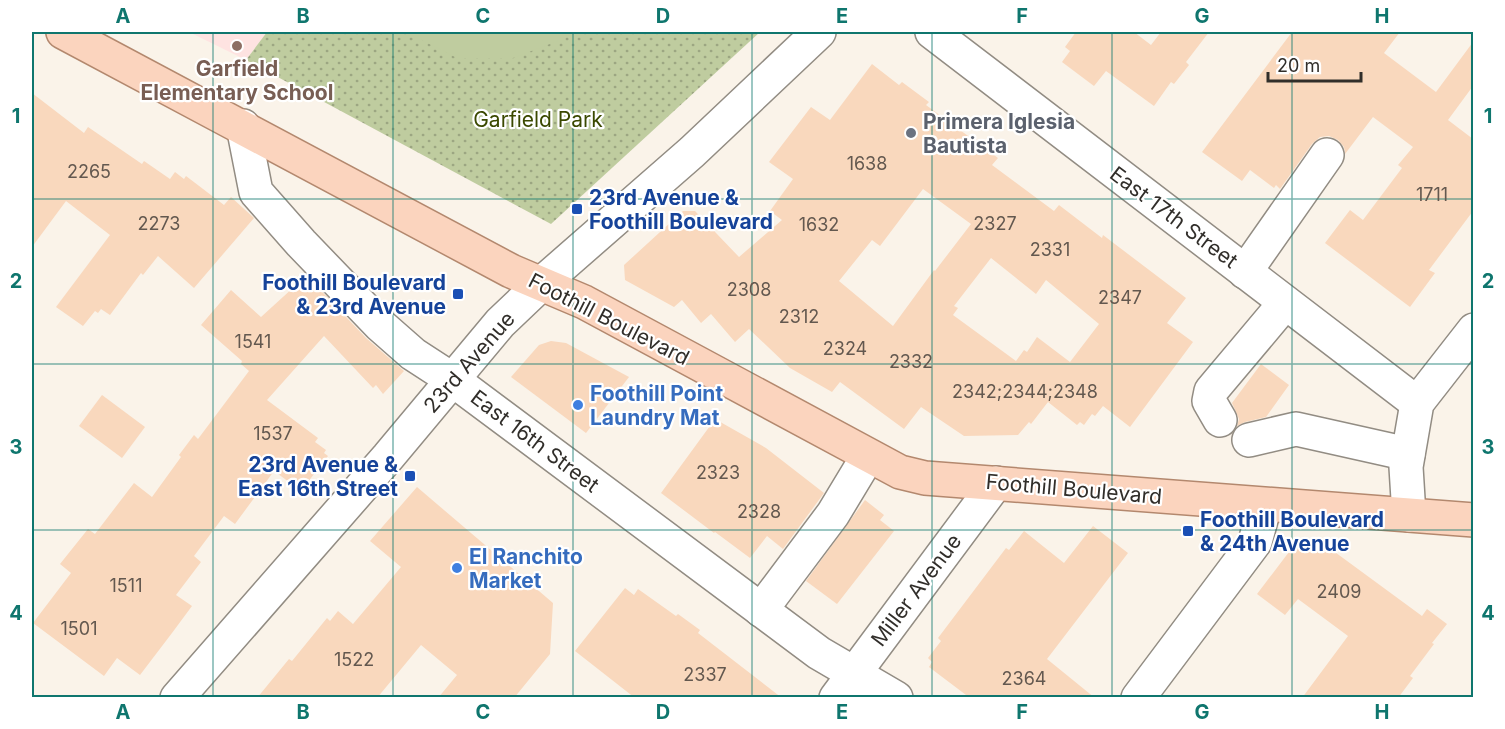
<svg xmlns="http://www.w3.org/2000/svg" width="1505" height="729" viewBox="0 0 1505 729" font-family="Inter,sans-serif">
<style>
.education{fill:#fee3e1}
.park{fill:url(#park-dots)}
.pitch{fill:#bfcc9f}
.building{fill:#f9d8bd;fill-rule:evenodd}
.lines{fill:none;stroke-linecap:round;stroke-linejoin:round}
.minor-casing{stroke:#928c83;stroke-width:36}
.major-casing{stroke:#b3886e;stroke-width:36}
.minor{stroke:#fff;stroke-width:33}
.major{stroke:#fbd4be;stroke-width:33}
.grid{fill:none;stroke:#0f766e;stroke-width:1.5;stroke-opacity:0.55}
.education-dot{fill:#8d6e63;stroke:#fff;stroke-width:2}
.worship-dot{fill:#6b7280;stroke:#fff;stroke-width:2}
.transit-dot{fill:#1a4fb4;stroke:#fff;stroke-width:2}
.shop-dot{fill:#3f7fe0;stroke:#fff;stroke-width:2}
.labels{text-anchor:middle;dominant-baseline:central;stroke-width:4.5;stroke-linejoin:round;paint-order:stroke}
.number-label{font-size:18px;fill:#63584f}
.education-label{font-size:21px;font-weight:bold;fill:#785e54;stroke:#fff}
.park-label{font-size:21px;fill:#3b4900;stroke:#fff}
.worship-label{font-size:21px;font-weight:bold;fill:#5b616d;stroke:#fff;text-anchor:start}
.transit-label{font-size:21px;font-weight:bold;fill:#164399;stroke:#fff;text-anchor:start}
.street-label{font-size:21px;fill:#312e2a;stroke:#fff}
.shop-label{font-size:21px;font-weight:bold;fill:#366cbe;stroke:#fff;text-anchor:start}
.neatline{fill:none;stroke:#0f766e;stroke-width:2}
.grid-label{font-size:20px;text-anchor:middle;font-weight:bold;fill:#0f766e}
</style>
<defs>
<pattern id="park-dots" width="8" height="8" patternUnits="userSpaceOnUse" patternTransform="scale(1.5)"><rect width="8" height="8" fill="#bfcc9f"/><path d="M2 2h.1M6 6h.1" fill="none" stroke="#9ca682" stroke-width="1.8" stroke-linecap="round"/></pattern>
</defs>
<rect width="100%" height="100%" fill="#faf3e9"/>
<!-- education -->
<polygon class="education" points="189,32 267,32 246,60"/>
<!-- park -->
<polygon class="park" points="267,32 760,32 551,224 246,60"/>
<!-- pitch -->
<polygon class="pitch" points="406,32 571,32 563,39 513,58 457,58"/>
<!-- building -->
<g class="building">
<polygon points="1076,32 1134,32 1151,45 1161,32 1209,32 1186,62 1189,65 1174,84 1171,82 1154,106 1106,71 1094,86 1062,62 1070,51 1065,47"/>
<polygon points="1292,32 1400,32 1384,53 1436,92 1473,42 1473,86 1448,120 1473,139 1473,211 1429,270 1435,273 1410,307 1325,243 1350,210 1363,220 1402,168 1398,165 1413,147 1373,117 1345,154 1344,147 1338,140 1329,136 1320,137 1312,144 1280,189 1276,185 1274,188 1250,170 1242,181 1202,152"/>
<path d="M872,64L899,85L902,82L929,102L926,105L998,158L992,165L1054,211L1059,205L1102,238L1103,235L1186,298L1167,323L1193,342L1130,427L1103,406L1095,416L1092,414L1084,425L1080,422L1077,425L1048,402L1031,424L1029,422L1018,435L964,436L921,407L904,429L840,382L832,392L790,368L749,329L735,342L711,314L701,323L682,300L674,307L625,280L624,265L683,211H695L739,257L782,220L770,211L793,179L769,162L811,107L830,120ZM923,189L971,224L935,271L934,270L893,326L839,281L872,240L880,246ZM991,258L1036,294L1046,280L1099,324L1070,362L1037,337L1027,352L1024,350L1016,361L953,315L958,308L954,306Z"/>
<polygon points="32,93 84,133 88,127 142,164 144,161 170,179 175,172 184,179 186,176 224,205 231,197 254,218 194,288 158,256 143,275 141,273 110,315 101,309 98,313 95,311 83,326 56,307 110,235 66,201 32,247"/>
<polygon points="310,279 366,338 404,371 383,394 376,385 373,388 324,336 267,400 318,438 315,442 326,450 324,453 328,456 304,487 291,478 289,482 274,471 235,524 224,516 194,556 201,562 176,595 192,606 172,633 140,675 117,658 104,676 33,623 71,573 60,564 88,529 95,534 134,483 152,497 181,457 179,455 194,435 198,439 249,371 241,364 242,361 201,325 231,290 261,317 295,286 298,289"/>
<polygon points="551,341 566,343 629,377 586,433 511,377 539,345"/>
<polygon points="1261,364 1289,385 1266,417 1245,422 1237,426 1239,419 1232,403"/>
<polygon points="102,395 145,427 122,458 79,426"/>
<polygon points="715,419 766,448 824,493 783,549 767,536 750,558 715,532 714,533 661,493"/>
<polygon points="417,487 553,603 550,654 514,698 438,698 457,675 421,645 377,698 257,698 289,659 292,661 327,618 330,621 338,611 353,624 401,567 370,541"/>
<polygon points="865,500 884,515 880,520 894,531 837,604 806,581"/>
<polygon points="1093,526 1128,553 1047,659 1095,698 970,698 929,667 932,662 928,658 941,641 938,638 1006,548 1009,550 1024,531 1064,563"/>
<polygon points="1295,544 1328,547 1422,616 1427,609 1447,624 1432,643 1434,644 1410,676 1413,678 1398,698 1302,698 1348,636 1298,599 1285,615 1257,594"/>
<polygon points="625,588 634,595 638,589 676,616 678,614 700,630 698,633 782,698 635,698 575,651"/>
</g>
<g class="lines">
<!-- minor casing -->
<g class="minor-casing">
<g id="minor">
<polyline points="932,32 1417,403"/>
<polyline points="243,126 256,192 301,243 380,325 413,354 453,380 819,653 896,698"/>
<polyline points="1245,272 1327,155"/>
<polyline points="1220,420 1209,401 1211,391 1285,303"/>
<polyline points="1249,440 1296,429 1408,454"/>
<polyline points="1409,515 1406,467 1417,403 1474,330"/>
<polyline points="761,610 833,514 868,456"/>
<polyline points="177,698 388,457 500,323 541,284 692,152 819,32"/>
<polyline points="836,698 996,483"/>
<polyline points="1138,698 1255,542 1265,505"/>
</g>
</g>
<!-- major casing -->
<g class="major-casing">
<polyline id="major" points="63,32 511,271 584,302 900,472 925,478 1474,520"/>
</g>
<!-- minor -->
<use href="#minor" class="minor"/>
<!-- major -->
<use href="#major" class="major"/>
</g>
<!-- grid -->
<path class="grid" d="M213,32V698M393,32V698M573,32V698M752,32V698M932,32V698M1112,32V698M1292,32V698M32,199H1474M32,364H1474M32,530H1474"/>
<!-- markers -->
<circle class="education-dot" cx="237" cy="46" r="6"/>
<circle class="worship-dot" cx="911" cy="133" r="6"/>
<g class="transit-dot">
<rect x="571" y="203" width="12" height="12" rx="3"/>
<rect x="452" y="288" width="12" height="12" rx="3"/>
<rect x="404" y="470" width="12" height="12" rx="3"/>
<rect x="1182" y="525" width="12" height="12" rx="3"/>
</g>
<g class="shop-dot">
<circle cx="578" cy="405" r="6"/>
<circle cx="457" cy="568" r="6"/>
</g>
<g class="labels">
<!-- number labels -->
<g class="number-label">
<text x="867" y="163">1638</text>
<text x="89" y="171">2265</text>
<text x="1432" y="194">1711</text>
<text x="159" y="223">2273</text>
<text x="995" y="223">2327</text>
<text x="819" y="224">1632</text>
<text x="1050" y="249">2331</text>
<text x="749" y="289">2308</text>
<text x="1120" y="297">2347</text>
<text x="799" y="316">2312</text>
<text x="253" y="341">1541</text>
<text x="845" y="348">2324</text>
<text x="911" y="361">2332</text>
<text x="1025" y="391">2342;2344;2348</text>
<text x="273" y="433">1537</text>
<text x="718" y="472">2323</text>
<text x="759" y="511">2328</text>
<text x="126" y="585">1511</text>
<text x="1339" y="591">2409</text>
<text x="79" y="628">1501</text>
<text x="354" y="659">1522</text>
<text x="705" y="674">2337</text>
<text x="1024" y="678">2364</text>
</g>
<!-- education labels -->
<g class="education-label">
<text x="237" y="68">Garfield<tspan x="237" dy="24">Elementary School</tspan></text>
</g>
<!-- park labels -->
<g class="park-label">
<text x="538" y="119">Garfield Park</text>
</g>
<!-- worship labels -->
<g class="worship-label">
<text x="923" y="121">Primera Iglesia<tspan x="923" dy="24">Bautista</tspan></text>
</g>
<!-- transit labels -->
<g class="transit-label">
<text x="589" y="197">23rd Avenue &amp;<tspan x="589" dy="24">Foothill Boulevard</tspan></text>
<text x="446" y="282" text-anchor="end">Foothill Boulevard<tspan x="446" dy="24">&amp; 23rd Avenue</tspan></text>
<text x="398" y="464" text-anchor="end">23rd Avenue &amp;<tspan x="398" dy="24">East 16th Street</tspan></text>
<text x="1200" y="519">Foothill Boulevard<tspan x="1200" dy="24">&amp; 24th Avenue</tspan></text>
</g>
<!-- street labels -->
<g class="street-label">
<text transform="translate(1174 217) rotate(37)">East 17th Street</text>
<text transform="translate(609 319) rotate(27)">Foothill Boulevard</text>
<text transform="translate(469 362) rotate(-49)">23rd Avenue</text>
<text transform="translate(535 441) rotate(37)">East 16th Street</text>
<text transform="translate(1074 489) rotate(5)">Foothill Boulevard</text>
<text transform="translate(916 590) rotate(-53)">Miller Avenue</text>
</g>
<!-- shop labels -->
<g class="shop-label">
<text x="590" y="393">Foothill Point<tspan x="590" dy="24">Laundry Mat</tspan></text>
<text x="469" y="556">El Ranchito<tspan x="469" dy="24">Market</tspan></text>
</g>
</g>
<!-- border -->
<rect width="1505" height="729" fill="none" stroke="#ffffff" stroke-width="66"/>
<!-- scale -->
<path d="M1268 72v9h93v-9" fill="none" stroke="#312e2a" stroke-width="3"/>
<text x="1277" y="72" font-size="18" fill="#312e2a" stroke="#ffffff" stroke-width="4.5" paint-order="stroke">20 m</text>
<rect x="33" y="33" width="1439" height="663" class="neatline"/>
<g class="grid-label">
<text x="123" y="23">A</text>
<text x="303" y="23">B</text>
<text x="483" y="23">C</text>
<text x="663" y="23">D</text>
<text x="842" y="23">E</text>
<text x="1022" y="23">F</text>
<text x="1202" y="23">G</text>
<text x="1382" y="23">H</text>
<text x="16" y="123">1</text>
<text x="1488" y="123">1</text>
<text x="16" y="288">2</text>
<text x="1488" y="288">2</text>
<text x="16" y="454">3</text>
<text x="1488" y="454">3</text>
<text x="16" y="620">4</text>
<text x="1488" y="620">4</text>
<text x="123" y="719">A</text>
<text x="303" y="719">B</text>
<text x="483" y="719">C</text>
<text x="663" y="719">D</text>
<text x="842" y="719">E</text>
<text x="1022" y="719">F</text>
<text x="1202" y="719">G</text>
<text x="1382" y="719">H</text>
</g>
</svg>
